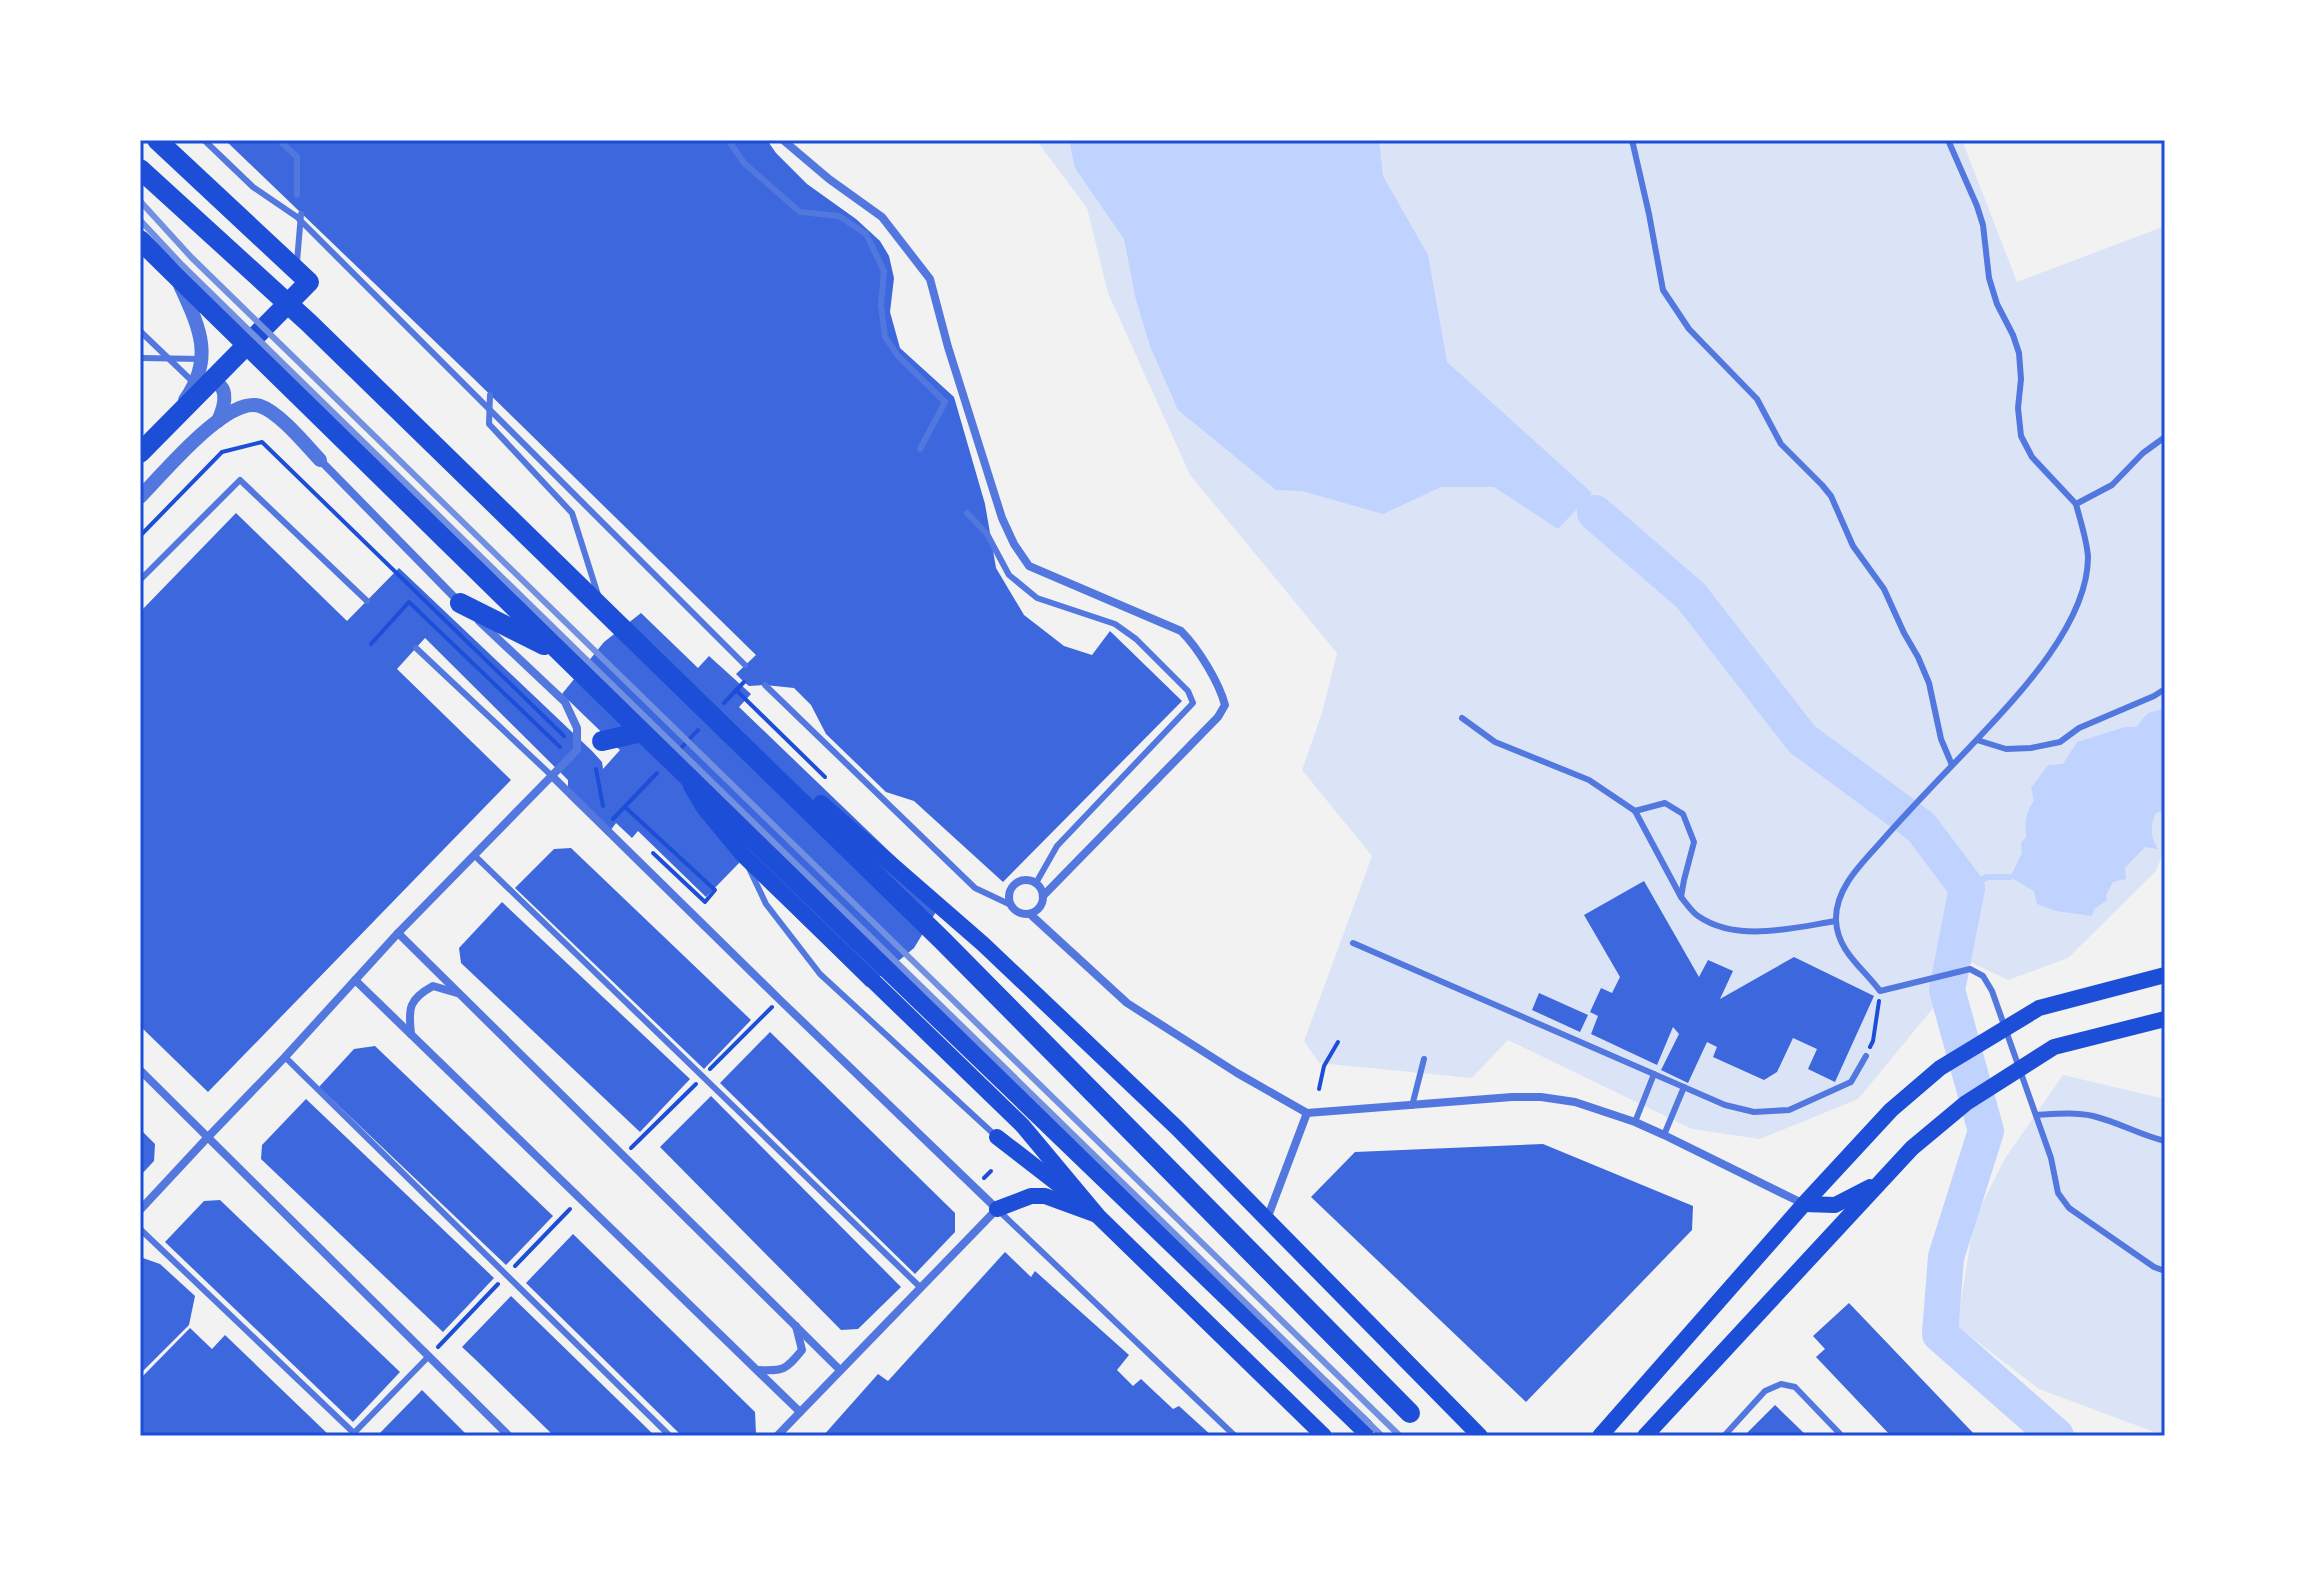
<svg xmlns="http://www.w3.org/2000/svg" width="2305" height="1576" viewBox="0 0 2305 1576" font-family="'Titillium Web',sans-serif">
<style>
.green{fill:#dbe4f7}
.water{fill:#bfd3fe}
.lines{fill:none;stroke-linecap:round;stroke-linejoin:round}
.stream{stroke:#bfd3fe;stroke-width:6}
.river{stroke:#bfd3fe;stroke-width:36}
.building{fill:#3d67dc}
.path{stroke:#1d4ed8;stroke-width:4}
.service{stroke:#5277de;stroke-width:6}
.minor{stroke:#5277de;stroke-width:8}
.tertiary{stroke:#5277de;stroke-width:14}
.secondary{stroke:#1d4ed8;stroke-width:16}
.primary{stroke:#1d4ed8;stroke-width:20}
.rail{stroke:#7290e2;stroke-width:6}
.neatline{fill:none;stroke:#1d4ed8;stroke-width:3}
</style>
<rect width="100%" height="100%" fill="#f2f2f2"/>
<!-- green -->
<g class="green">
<polygon points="1036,140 1962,140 2017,282 2165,226 2165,847 2156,871 2068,958 2008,980 1964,959 1934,1007 1858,1099 1760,1139 1692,1129 1508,1040 1472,1078 1319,1063 1304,1041 1372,856 1302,770 1322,713 1337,653 1190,475 1108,293 1087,208"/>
<polygon points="2063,1075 2165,1099 2165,1436 2039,1389 1957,1326 1974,1220 2004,1160"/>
</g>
<!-- water -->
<g class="water">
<polygon points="1069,140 1379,140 1383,176 1428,255 1447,362 1592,493 1558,529 1494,487 1441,487 1383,514 1302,491 1276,490 1178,410 1150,346 1136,300 1124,239 1075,168"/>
<path d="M2165,705V811L2156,813C2150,826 2150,837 2158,849L2145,847L2125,868L2126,879L2113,882L2106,895L2107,900L2094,909L2092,916L2056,911L2037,904L2034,891L2010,877L2022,853L2021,843L2026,837C2025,824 2025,812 2034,801L2031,788L2048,765L2063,764L2077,742L2125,727H2136L2148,713L2160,710Z"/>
</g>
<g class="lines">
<!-- stream -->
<polyline class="stream" points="1967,888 1987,877 2010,877"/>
<!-- river -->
<polyline class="river" points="1595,513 1691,596 1802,739 1921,827 1967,888 1947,990 1986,1131 1946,1257 1940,1334 2056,1436"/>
</g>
<!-- building -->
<g class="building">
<polygon points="225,140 767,140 776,153 807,184 856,219 880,241 889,256 894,278 890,312 900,348 954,397 985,504 996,568 1024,615 1064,646 1092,655 1110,631 1182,701 1003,882 914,801 886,792 826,734 811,705 794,688 765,685 749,686 744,682 736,674 756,655 472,377"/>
<polygon points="236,513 347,621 399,568 592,751 602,762 603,769 620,750 562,694 604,642 641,613 698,668 709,656 751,694 739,707 942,902 914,948 867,987 740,862 706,897 638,831 632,838 616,823 607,835 568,797 568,780 425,638 397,669 511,780 208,1092 140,1026 140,612"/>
<polygon points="571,848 751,1020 704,1069 515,888 554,849"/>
<polygon points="1644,881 1699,977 1708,960 1733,971 1720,999 1794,957 1874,996 1835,1082 1808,1069 1817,1049 1793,1038 1777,1072 1764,1080 1713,1057 1717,1047 1707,1042 1688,1083 1661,1070 1679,1034 1673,1027 1657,1065 1591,1034 1598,1016 1590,1012 1601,988 1612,993 1620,977 1584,915"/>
<polygon points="502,902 690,1079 640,1132 461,963 459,948"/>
<polygon points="1539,993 1588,1015 1580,1032 1532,1010"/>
<polygon points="770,1032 955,1213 955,1232 915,1274 720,1083"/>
<polygon points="375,1046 553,1216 506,1265 319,1087 354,1049"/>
<polygon points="711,1096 901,1287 858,1329 841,1330 660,1147"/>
<polygon points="306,1099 494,1278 443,1332 261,1159 262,1145"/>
<polygon points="140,1129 155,1144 154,1161 140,1176"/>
<polygon points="1543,1144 1693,1206 1692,1230 1526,1402 1311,1197 1355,1152"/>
<polygon points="220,1200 400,1372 353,1422 165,1242 204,1201"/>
<polygon points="573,1234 755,1412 756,1434 754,1436 682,1436 526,1283"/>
<polygon points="1005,1252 1031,1277 1035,1271 1129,1355 1117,1370 1133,1386 1141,1379 1173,1409 1179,1406 1212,1436 823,1436 878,1374 888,1381"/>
<polygon points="140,1257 160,1264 195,1296 189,1325 140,1374"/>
<polygon points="511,1296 541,1325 655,1436 554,1436 477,1361 462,1347"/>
<polygon points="1849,1303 1976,1436 1891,1436 1816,1357 1825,1349 1813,1336"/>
<polygon points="190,1328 212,1349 225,1335 330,1436 140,1436 140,1379"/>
<polygon points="422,1390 468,1436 377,1436"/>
<polygon points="1775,1405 1807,1436 1744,1436"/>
</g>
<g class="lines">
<!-- path -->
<g class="path">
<polyline points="140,536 222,452 262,442 564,736"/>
<polyline points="371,644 409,602 560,747"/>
<polyline points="736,690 825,777"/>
<polyline points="724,703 744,682"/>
<polyline points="682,747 698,730"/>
<polyline points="596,769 603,806"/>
<polyline points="625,807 715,890 705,902 653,853"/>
<polyline points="613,819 657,773"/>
<polyline points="1870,1047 1873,1041 1879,1001"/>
<polyline points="710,1069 772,1007"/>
<polyline points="1319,1089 1324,1066 1338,1042"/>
<polyline points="631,1148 696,1084"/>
<polyline points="984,1178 991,1171"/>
<polyline points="515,1266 570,1209"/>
<polyline points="438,1347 498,1284"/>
</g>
<!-- service -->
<g class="service">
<polyline points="204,140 253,187 297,217 745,665"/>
<polyline points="279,140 297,157 297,195"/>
<polyline points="728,140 744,163 800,212 839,216 866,234 884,271 881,305 885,337 898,356 945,402 920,449"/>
<polyline points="1632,140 1649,214 1663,290 1689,329 1757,399 1781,444 1822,485 1831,496 1853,546 1884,589 1904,633 1918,657 1929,683 1941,739 1952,765"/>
<polyline points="1948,140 1977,206 1983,225 1989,278 1997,304 2013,335 2019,353 2021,379 2018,408 2021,436 2032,457 2076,504 2112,485 2143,453 2165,437"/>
<polyline points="297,262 301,214"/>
<polyline points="140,331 192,381"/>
<polyline points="142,358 201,359"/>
<polyline points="490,395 489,424 572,513 598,595"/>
<path d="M2076,504C2080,520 2087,540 2088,557C2088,626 2012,702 1968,749C1938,780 1908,811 1880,843C1861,864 1835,889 1836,920C1837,951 1863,968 1880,991L1970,969L1983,976L1992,991L2051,1158L2058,1193L2069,1208L2154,1267L2165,1271"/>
<polyline points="967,513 987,534 1009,575 1037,598 1115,624 1136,639 1188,691 1193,703 1057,846 1036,883"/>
<polyline points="140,580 240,480 367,601"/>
<polyline points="416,648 552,776"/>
<polyline points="765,685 975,888 1011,905"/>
<polyline points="1462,718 1495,742 1589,780 1635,811 1681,897"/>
<polyline points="1977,740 2006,749 2031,748 2060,742 2079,728 2154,696 2165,689"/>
<path d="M1635,811L1665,803L1683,814L1694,842L1684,880L1681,897C1686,903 1692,912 1698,916C1737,943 1792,928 1836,921"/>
<polyline points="474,855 920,1287"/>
<polyline points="749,868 766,904 820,974 997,1137"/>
<polyline points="1353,943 1725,1105 1754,1112 1789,1110 1851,1082 1866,1056"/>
<polyline points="285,1057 670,1436"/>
<polyline points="1412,1106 1424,1059"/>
<path d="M2036,1115C2055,1114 2074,1112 2093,1116C2118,1122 2140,1135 2165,1141"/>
<polyline points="1635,1122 1654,1074"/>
<polyline points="1664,1135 1684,1087"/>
<polyline points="997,1209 1235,1436"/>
<polyline points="140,1229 357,1436"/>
<polyline points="354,1433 429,1356"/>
<polyline points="1724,1436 1765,1391 1781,1384 1795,1387 1842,1436"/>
</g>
<!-- minor -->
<g class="minor">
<path d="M783,140L829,179L882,217L930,279L948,347L1002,518L1014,544L1029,566L1181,631C1198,648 1219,682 1225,705L1218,717L1043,896"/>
<polyline points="320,460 461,604"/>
<polyline points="552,776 780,1000 997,1209 777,1436"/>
<circle cx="1026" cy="897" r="17"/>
<polyline points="1030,914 1127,1003 1237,1073 1307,1113 1512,1097 1541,1097 1575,1102 1635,1122 1664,1135 1804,1204"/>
<polyline points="398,933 840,1370"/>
<polyline points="355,980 800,1412"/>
<path d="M411,1034C408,1008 409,999 433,986L457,993"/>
<polyline points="140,1070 509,1436"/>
<polyline points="140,1210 208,1137 285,1057 398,933 577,750 577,728 565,702 479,621"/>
<polyline points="1267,1219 1307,1113"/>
<path d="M758,1370C783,1371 785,1371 802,1350L796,1326"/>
</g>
<!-- tertiary -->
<g class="tertiary">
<path d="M180,285C199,327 215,357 185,400"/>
<path d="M204,382C231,379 226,404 218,421"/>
<path d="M140,497C162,475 227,395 260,406C279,412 306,445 320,460"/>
</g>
<!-- secondary -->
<g class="secondary">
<polyline points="691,786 704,808 742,854 1022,1125 1098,1216 1324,1436"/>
<polyline points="821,803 983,944 1177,1128 1480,1436"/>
<polyline points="997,1137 1072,1195"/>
<polyline points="1804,1204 1835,1205 1870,1187"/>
<polyline points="997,1209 1031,1196 1045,1196 1097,1215"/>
<polyline points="1600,1436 1804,1204 1891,1110 1940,1068 2039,1008 2165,975"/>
<polyline points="1645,1436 1912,1148 1966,1103 2054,1047 2165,1019"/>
</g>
<!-- primary -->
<g class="primary">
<polyline points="140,169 309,323 942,940 1410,1413"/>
<polyline points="140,240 642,732 1364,1428"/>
<polyline points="140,453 309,282 157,140"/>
<polyline points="460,603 544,645"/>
<polyline points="602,741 642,732"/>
</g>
<!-- rail -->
<g class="rail">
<polyline points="140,201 191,257 1400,1436"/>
<polyline points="140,220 182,265 1382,1436"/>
</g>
</g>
<!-- border -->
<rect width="2305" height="1576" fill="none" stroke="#ffffff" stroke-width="284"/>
<rect x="142" y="142" width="2021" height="1292" class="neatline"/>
</svg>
